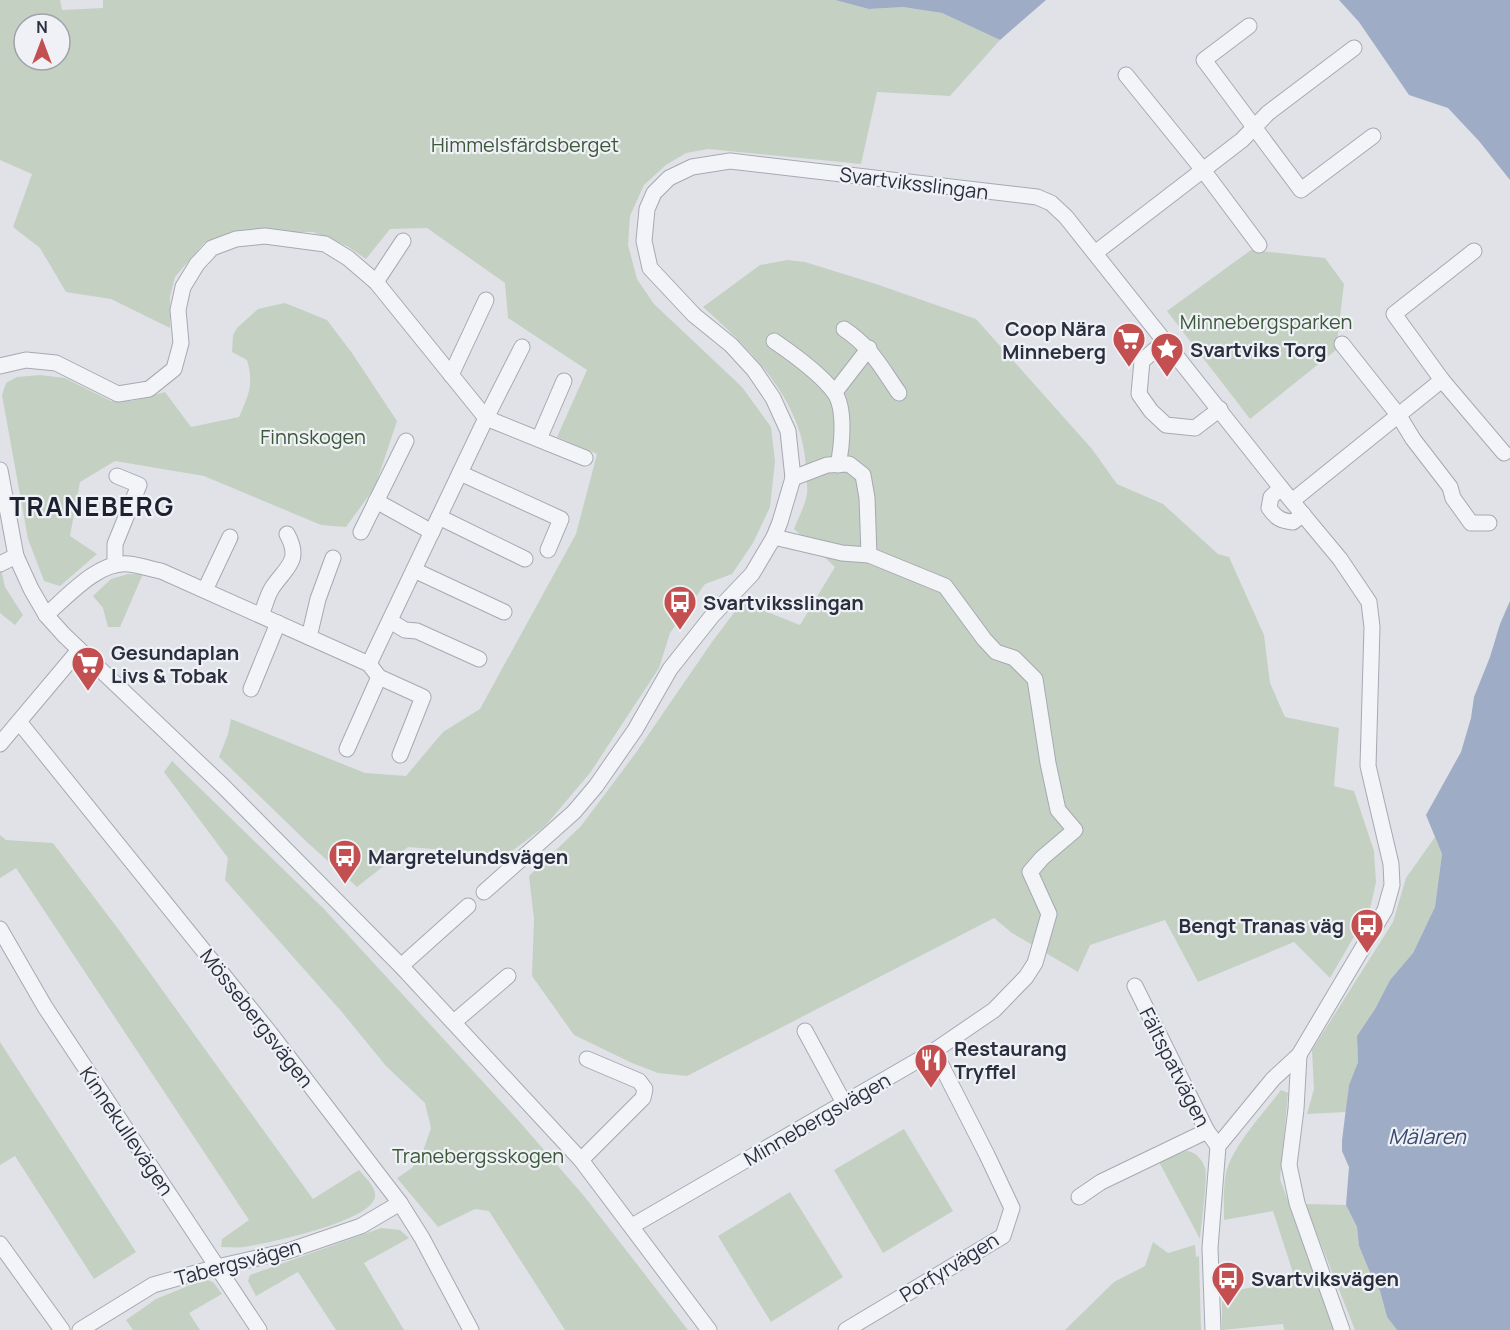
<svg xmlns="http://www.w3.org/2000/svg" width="1510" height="1330" viewBox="0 0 1510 1330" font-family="Manrope,sans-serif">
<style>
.green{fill:#c4d1c2;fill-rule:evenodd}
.water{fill:#9eacc5}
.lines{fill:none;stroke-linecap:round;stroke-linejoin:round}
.minor-casing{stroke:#a6a9b2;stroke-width:17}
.minor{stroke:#f3f4f7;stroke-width:15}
.labels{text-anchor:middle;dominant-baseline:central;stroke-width:4.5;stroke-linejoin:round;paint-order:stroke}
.park-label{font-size:20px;fill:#3a5939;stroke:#f0f1f6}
.street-label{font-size:20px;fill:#2a2f3e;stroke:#f0f1f6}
.poi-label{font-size:20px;font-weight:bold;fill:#2a2f3e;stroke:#f0f1f6;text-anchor:start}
.water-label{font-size:21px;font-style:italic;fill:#37496f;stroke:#f0f1f6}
.district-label{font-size:26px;font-weight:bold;letter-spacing:1.5px;fill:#1c202f;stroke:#f0f1f6}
</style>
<rect width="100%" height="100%" fill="#e0e2e8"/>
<!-- green -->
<g class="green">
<path d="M0,0H60L62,10L103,8V0H835L869,9L903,7L942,13L1000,40L950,96L877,92L861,164L708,149L686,153L666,165L644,185L630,216L628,245L637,279L654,304L742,387L771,427L775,461L770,507L753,543L732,574L705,584L670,633L659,668L590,773L545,826L507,855L408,847L357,887L309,844L219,757L228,734L231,719L365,773L406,776L443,732L480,709L576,534L597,454L557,437L587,370L508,318L505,283L427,228L390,229L366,259L347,246L313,232H244L218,237L204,243L175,277L170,297V328L111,299L66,292L40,248L13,227L32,174L0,160ZM24,24H60V60H24Z"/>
<polygon points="1251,250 1325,258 1344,284 1336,350 1250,419 1167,311"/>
<path d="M787,260L805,262L876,284L976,319L1092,449L1117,484L1163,504L1218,554L1229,557L1264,635L1270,683L1285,717L1339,728L1334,786L1354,791L1374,851L1376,882L1370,909L1330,978L1294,942L1198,982L1165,920L1090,945L1078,972L1012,933L994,918L687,1076L658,1073L632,1063L574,1035L532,976L534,919L529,876L581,826L635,754L712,642L742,602L800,625L835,567L794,529C798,518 805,506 807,494C808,487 806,478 806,471C805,402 751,350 703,307L760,265Z"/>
<path d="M285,303L327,320L352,353L397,421L375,487L346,527L321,525L204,476L115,461L80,482L70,536L97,554L60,586L44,581L28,539L2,395L6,383L17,377L40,375L65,378L111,401H132L165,392L191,427L239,417C249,395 254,383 247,360L232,352L233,335L237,328L258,309Z"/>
<polygon points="0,565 5,587 23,615 15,625 0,613"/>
<polygon points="128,574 143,574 120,627 108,627 103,608 93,596 111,579"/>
<polygon points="172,761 324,909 518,1120 584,1196 688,1330 565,1330 489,1211 475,1209 438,1227 397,1178 412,1168 423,1151 431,1128 425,1103 386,1066 341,1011 225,880 228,858 164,772"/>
<path d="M0,835L6,840L53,843L119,930L313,1199L359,1170C364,1176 377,1188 375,1197C370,1222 269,1243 244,1247C237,1248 229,1247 221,1247L222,1239L249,1220L16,868L0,878Z"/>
<polygon points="1435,837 1442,854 1435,907 1413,953 1390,980 1375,1009 1357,1036 1358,1062 1349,1085 1346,1112 1307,1114 1314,1089 1312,1050 1393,922 1406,878"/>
<polygon points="0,1042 136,1252 94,1279 15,1156 0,1165"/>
<path d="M1281,1090L1288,1093L1280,1179L1335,1330H1284L1283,1324L1222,1330V1293L1295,1279L1273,1211L1224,1220C1224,1205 1223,1188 1226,1173C1233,1145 1263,1114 1281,1090Z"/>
<polygon points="904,1129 953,1211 883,1253 834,1170"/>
<path d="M1186,1151C1195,1151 1202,1159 1205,1168C1208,1176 1201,1227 1200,1239L1159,1162Z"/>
<polygon points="790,1192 843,1277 771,1322 718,1236"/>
<polygon points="1305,1204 1346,1205 1357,1227 1359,1246 1368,1268 1380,1291 1387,1317 1397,1330 1355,1330"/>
<polygon points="381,1228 400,1230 409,1238 364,1263 404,1330 336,1330 298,1272 256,1296 248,1281 250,1275"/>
<polygon points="1153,1242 1168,1253 1195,1245 1196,1257 1199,1256 1201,1330 1065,1330 1114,1282 1145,1266"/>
<polygon points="205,1279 213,1282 222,1294 189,1313 200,1330 133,1330 126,1320 156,1299"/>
</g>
<!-- water -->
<g class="water">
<polygon points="835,0 1046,0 1000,40 942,13 903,7 869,9"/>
<polygon points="1339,0 1510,0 1510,180 1479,141 1448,108 1409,95 1359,22"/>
<polygon points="1510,601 1510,1330 1397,1330 1387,1317 1380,1291 1368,1268 1359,1246 1357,1227 1346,1205 1349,1167 1342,1151 1342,1140 1349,1085 1358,1062 1357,1036 1375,1009 1390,980 1413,953 1435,907 1442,854 1426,815 1461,752 1471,718 1474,697 1490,657 1500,624"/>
</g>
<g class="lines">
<!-- minor casing -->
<g class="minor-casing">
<g id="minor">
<polyline points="1249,26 1204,60 1301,190 1373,136"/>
<polyline points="1126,75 1203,170 1259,245"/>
<polyline points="1474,251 1394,314 1442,380 1504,453"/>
<polyline points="1095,253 1242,140 1268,113 1354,48"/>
<polyline points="376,282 403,241"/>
<path d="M844,329C871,347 881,367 899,393"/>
<path d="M774,341C793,354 820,373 834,392C846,408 842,446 838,465"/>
<polyline points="1165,341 1142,361 1139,394 1151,411 1166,425 1195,428 1220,409"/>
<polyline points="1342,344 1399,416 1413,439 1450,487 1453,498 1471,523 1489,523"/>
<polyline points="0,366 26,360 56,363 118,394 149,389 174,369 181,343 178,310 183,287 197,264 212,248 236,239 265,236 325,244 348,258 376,282 486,418 585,458"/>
<polyline points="451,375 486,300"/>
<polyline points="835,392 869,348"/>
<polyline points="539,439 564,381"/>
<polyline points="0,470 16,556 31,589 46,615 64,635 223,786 401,966 581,1160 709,1330"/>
<polyline points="460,473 561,519 548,550"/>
<polyline points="793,478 827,465 849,464 863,475 867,498 869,555"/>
<path d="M1281,488L1271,497L1269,508C1276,518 1281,521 1293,522L1303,514"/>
<polyline points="376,501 432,532"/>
<polyline points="1292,501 1442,380"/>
<polyline points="439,517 525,559"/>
<polyline points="361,532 406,441"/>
<polyline points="0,564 16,556"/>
<polyline points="115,565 115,544 139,485 117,476"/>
<polyline points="414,570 504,612"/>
<polyline points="205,590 230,537"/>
<path d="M46,615C67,597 99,560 129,564C139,565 151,569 161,571L369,664L486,418L522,347"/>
<path d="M261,615C265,606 267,596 272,588C286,567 302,561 287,534"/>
<polyline points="390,621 405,630 417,631 479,659"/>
<polyline points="309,637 318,599 333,558"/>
<polyline points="369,664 379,677 423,697 400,755"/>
<polyline points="251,689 278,623"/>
<polyline points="20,723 270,1033 400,1203 422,1238 471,1330"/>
<polyline points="0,744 79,650"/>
<polyline points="347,749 379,677"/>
<polyline points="484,892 574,812 596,786 635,730 670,669 712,616 752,574 774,537 780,522 793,478 788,431 773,398 754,370 731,345 694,315 650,268 644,241 647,209 654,193 669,178 692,167 730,161 1037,197 1051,203 1066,217 1281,488 1340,559 1369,602 1372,627 1368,766 1391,864 1392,885 1385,910 1299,1055 1273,1079 1218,1146 1210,1248 1213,1330"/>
<polyline points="0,929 45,1007 259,1330"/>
<polyline points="401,966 468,906"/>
<polyline points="1135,986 1207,1131 1218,1146"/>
<polyline points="454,1022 508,976"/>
<polyline points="805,1031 844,1103"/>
<polyline points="1299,1055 1296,1109 1289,1165 1297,1203 1342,1330"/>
<polyline points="581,1160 643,1098 645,1089 639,1081 587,1059"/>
<polyline points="1079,1197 1101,1182 1207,1131"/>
<polyline points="632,1226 934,1051 994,1010 1026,977 1035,963 1049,914 1030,872 1042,858 1075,830 1058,810 1048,763 1035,679 1014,658 996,652 984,639 945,586 869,555 842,553 774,537"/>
<polyline points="0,1244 62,1330"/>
<polyline points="80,1330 153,1285 217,1267 288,1251 361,1226 400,1203"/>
<polyline points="846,1330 1003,1236 1012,1208 987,1155 934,1051"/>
</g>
</g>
<!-- minor -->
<use href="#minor" class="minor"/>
</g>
<!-- icons -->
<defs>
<g id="supermarket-pin" transform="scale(1.725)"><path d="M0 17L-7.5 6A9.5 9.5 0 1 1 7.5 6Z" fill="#c44f50" stroke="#f0f1f6"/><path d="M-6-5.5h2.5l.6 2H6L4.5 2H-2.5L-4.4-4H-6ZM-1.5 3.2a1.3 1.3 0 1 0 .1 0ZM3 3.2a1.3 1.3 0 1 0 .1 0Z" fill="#fff"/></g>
<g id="sight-pin" transform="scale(1.725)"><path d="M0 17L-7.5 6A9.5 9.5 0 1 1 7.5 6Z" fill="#c44f50" stroke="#f0f1f6"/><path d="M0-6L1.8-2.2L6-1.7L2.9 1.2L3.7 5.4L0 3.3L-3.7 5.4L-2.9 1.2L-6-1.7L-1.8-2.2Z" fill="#fff"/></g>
<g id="bus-pin" transform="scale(1.725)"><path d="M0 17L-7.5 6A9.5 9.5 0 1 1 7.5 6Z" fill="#c44f50" stroke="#f0f1f6"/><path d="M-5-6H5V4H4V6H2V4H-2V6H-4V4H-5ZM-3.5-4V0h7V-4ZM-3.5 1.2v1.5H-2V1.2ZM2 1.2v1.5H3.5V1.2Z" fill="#fff"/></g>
<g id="restaurant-pin" transform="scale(1.725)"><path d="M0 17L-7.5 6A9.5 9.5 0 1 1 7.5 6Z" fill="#c44f50" stroke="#f0f1f6"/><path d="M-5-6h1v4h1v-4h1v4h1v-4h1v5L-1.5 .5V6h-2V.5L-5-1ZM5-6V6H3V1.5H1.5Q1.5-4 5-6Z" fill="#fff"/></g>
</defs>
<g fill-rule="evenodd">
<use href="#supermarket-pin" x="1129" y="339"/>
<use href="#sight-pin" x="1167" y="349"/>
<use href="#bus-pin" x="680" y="602"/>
<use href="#supermarket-pin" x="88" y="663"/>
<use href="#bus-pin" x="345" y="856"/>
<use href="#bus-pin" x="1367" y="925"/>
<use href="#restaurant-pin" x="931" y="1060"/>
<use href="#bus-pin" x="1228" y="1278"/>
</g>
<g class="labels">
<!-- park labels -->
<g class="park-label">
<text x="525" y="144">Himmelsfärdsberget</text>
<text x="1266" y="321">Minnebergsparken</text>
<text x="313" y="436">Finnskogen</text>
<text x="478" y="1155">Tranebergsskogen</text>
</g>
<!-- street labels -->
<g class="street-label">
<text transform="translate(914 183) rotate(7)">Svartviksslingan</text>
<text transform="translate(257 1018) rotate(52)">Mössebergsvägen</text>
<text transform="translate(1175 1067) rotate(63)">Fältspatvägen</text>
<text transform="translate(817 1119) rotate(-30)">Minnebergsvägen</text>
<text transform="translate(127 1131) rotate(56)">Kinnekullevägen</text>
<text transform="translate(238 1262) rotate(-15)">Tabergsvägen</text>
<text transform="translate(949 1267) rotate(-32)">Porfyrvägen</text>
</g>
<!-- poi labels -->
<g class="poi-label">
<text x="1106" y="328" text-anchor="end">Coop Nära<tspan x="1106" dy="23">Minneberg</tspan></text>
<text x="1190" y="349">Svartviks Torg</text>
<text x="703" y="602">Svartviksslingan</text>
<text x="111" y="652">Gesundaplan<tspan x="111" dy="23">Livs &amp; Tobak</tspan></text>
<text x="368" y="856">Margretelundsvägen</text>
<text x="1344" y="925" text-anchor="end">Bengt Tranas väg</text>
<text x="954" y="1048">Restaurang<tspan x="954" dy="23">Tryffel</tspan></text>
<text x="1251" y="1278">Svartviksvägen</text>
</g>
<!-- water labels -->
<g class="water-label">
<text x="1427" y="1136">Mälaren</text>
</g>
<!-- district labels -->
<g class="district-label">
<text x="92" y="506">TRANEBERG</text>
</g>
</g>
<!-- north arrow -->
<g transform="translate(42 42)"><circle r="28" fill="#f0f1f6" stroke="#a1a3ac" stroke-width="1.5"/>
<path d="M0-4.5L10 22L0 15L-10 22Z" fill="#c44f50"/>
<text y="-9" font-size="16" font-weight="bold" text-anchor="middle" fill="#2a2f3e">N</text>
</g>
</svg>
